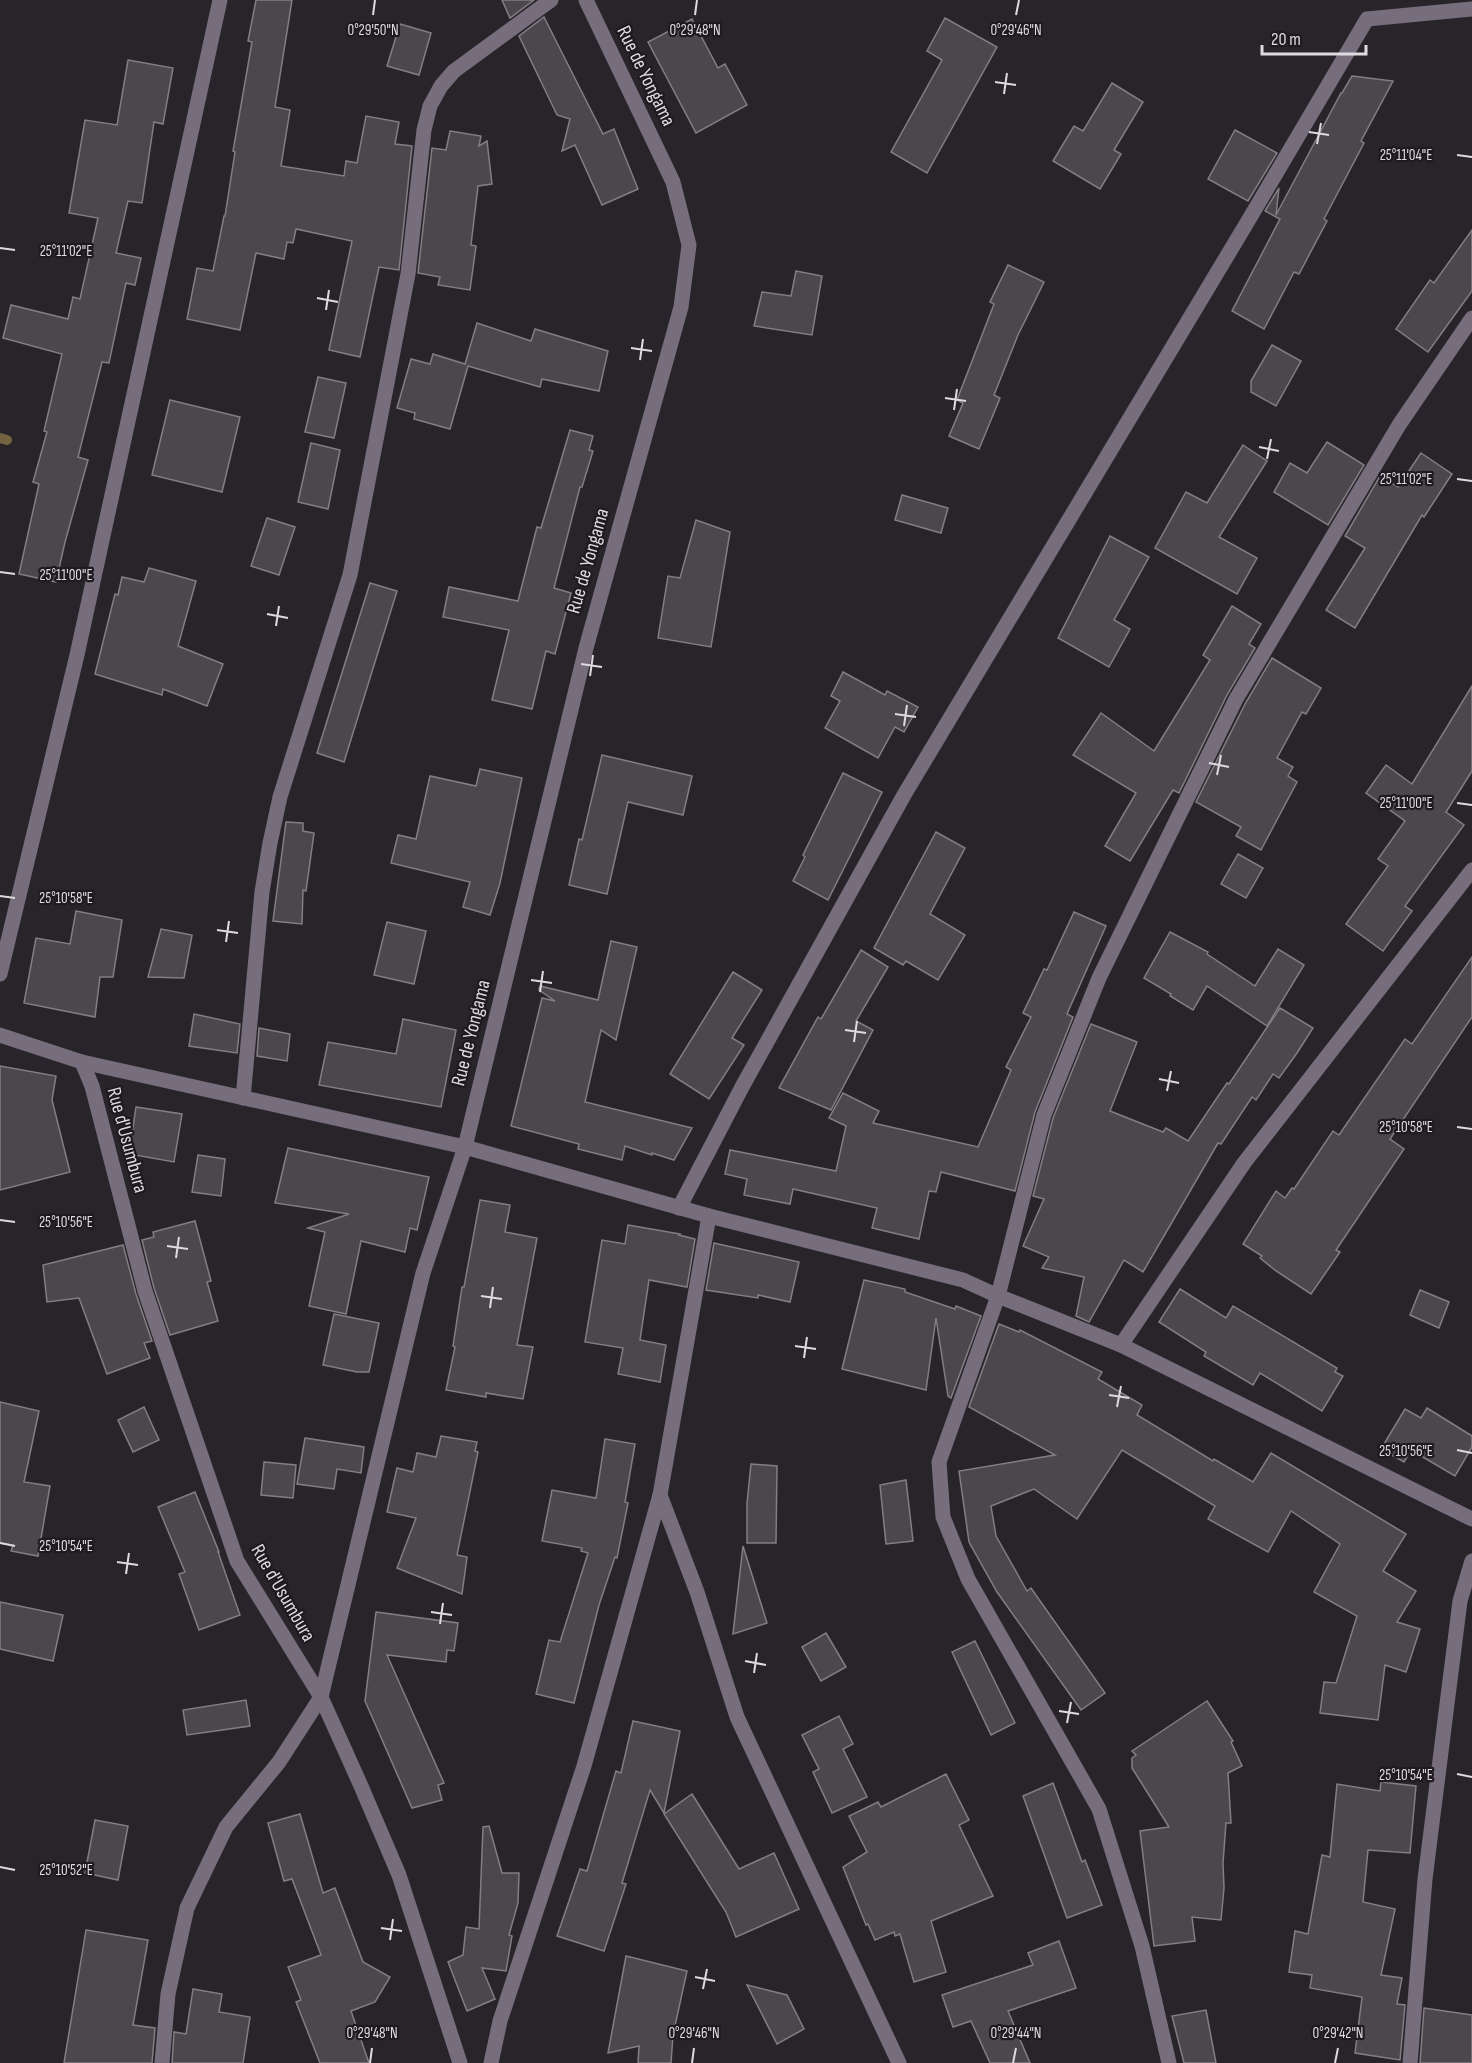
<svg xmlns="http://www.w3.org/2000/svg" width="1472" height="2063" viewBox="0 0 1472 2063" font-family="'Sofia Sans Condensed',sans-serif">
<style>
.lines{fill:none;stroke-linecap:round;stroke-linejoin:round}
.stream{stroke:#736340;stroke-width:10}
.building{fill:#4b474d;stroke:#827e84;stroke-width:1.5}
.minor{stroke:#776e7d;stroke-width:15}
.ticks{fill:none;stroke:#dddbdf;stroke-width:2}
.labels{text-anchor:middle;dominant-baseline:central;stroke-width:4.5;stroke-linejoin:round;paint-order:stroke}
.street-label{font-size:20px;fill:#dddbdf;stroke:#1e1b20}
.ticks-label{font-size:15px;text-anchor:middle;fill:#dddbdf;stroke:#1e1b20;stroke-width:4.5;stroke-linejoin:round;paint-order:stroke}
</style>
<rect width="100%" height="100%" fill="#28252a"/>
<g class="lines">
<!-- stream -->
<polyline class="stream" points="0,438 7,440"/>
</g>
<!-- building -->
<g class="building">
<polygon points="256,0 292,0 275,107 290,110 281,166 344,176 346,161 357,163 366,116 399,122 395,144 412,146 399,270 379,267 360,357 329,350 352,241 296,229 293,243 287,242 284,259 256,253 240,330 187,319 197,268 213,271 224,216 225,216 235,152 233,151 252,42 248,41"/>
<polygon points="502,0 534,0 510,18"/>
<polygon points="544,17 603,134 614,129 638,189 602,205 575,145 562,151 570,119 557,115 519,36"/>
<polygon points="945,18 997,47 927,173 891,152 942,60 927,51"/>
<polygon points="692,19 718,68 725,64 747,105 696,133 648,42"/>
<polygon points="400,24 431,33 419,75 387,66"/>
<polygon points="128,60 173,68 163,124 154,122 142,203 128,201 116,253 141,258 135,285 126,283 109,363 102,362 78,457 88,460 65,542 56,582 19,574 39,484 33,482 47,432 44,431 62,354 3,338 11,305 68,319 73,297 80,299 98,218 69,213 85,120 117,125"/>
<polygon points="1352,76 1393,81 1361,141 1364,143 1324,219 1327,221 1299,274 1294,272 1264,329 1232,311 1280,219 1265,211 1279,188 1276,215 1341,93 1342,93"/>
<polygon points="1112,83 1143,102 1114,150 1121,154 1100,189 1053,161 1074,126 1083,131"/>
<polygon points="1235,130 1277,153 1248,201 1208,179"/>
<polygon points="450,131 481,136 479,146 487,141 492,184 478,186 471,245 476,246 470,290 438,285 440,277 418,273 432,148 446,150"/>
<polygon points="1472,230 1472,291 1428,352 1396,329 1430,280 1434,283"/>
<polygon points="1008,265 1044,282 1018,335 994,395 1000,398 979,449 949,436 963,403 957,400 994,304 990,302"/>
<polygon points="796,271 822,276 812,335 754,326 762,292 791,296"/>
<polygon points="477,323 531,341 535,329 608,351 599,391 542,379 540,387 468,366 450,429 414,419 415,413 397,408 411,359 430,364 433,354 465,364"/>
<polygon points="1272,345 1301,361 1276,406 1251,392 1251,381"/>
<polygon points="318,377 346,383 334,438 305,432"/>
<polygon points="170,400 240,417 222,492 152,475"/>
<polygon points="570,430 593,436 589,450 593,451 582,487 580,487 554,588 571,593 555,654 546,651 532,709 492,700 509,630 443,617 449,587 518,601 537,527 541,528"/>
<polygon points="1327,442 1364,465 1328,525 1274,492 1290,463 1307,473"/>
<polygon points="311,443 340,450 328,509 298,502"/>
<polygon points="1243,445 1267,461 1219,537 1257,558 1237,594 1155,548 1186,492 1207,503"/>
<polygon points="1421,453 1452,474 1424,517 1422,515 1355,628 1326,610 1365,548 1345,536 1380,476 1398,487"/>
<polygon points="902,495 948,508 941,533 895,520"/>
<polygon points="267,518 295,527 279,575 251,566"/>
<polygon points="696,520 730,532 711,647 658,638 668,576 680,578"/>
<polygon points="1110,536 1149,557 1114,620 1130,629 1109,667 1058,638"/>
<polygon points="149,568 196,581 178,646 223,664 207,706 163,689 162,695 95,674 115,594 118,595 122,577 144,582"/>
<polygon points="370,583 397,591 344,762 317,753"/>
<polygon points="1232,606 1261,624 1249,644 1255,648 1227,695 1179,793 1173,790 1130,861 1105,846 1136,793 1073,755 1101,713 1154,751 1210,660 1203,655"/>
<polygon points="1272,658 1321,688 1306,714 1302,712 1277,758 1293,767 1288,776 1297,782 1261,850 1236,836 1241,827 1196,802 1245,704"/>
<polygon points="843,672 885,695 887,691 918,707 904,732 895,727 878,758 825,728 840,701 831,696"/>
<polygon points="1472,686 1472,771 1446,812 1464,825 1405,906 1412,911 1383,951 1346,924 1388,866 1378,859 1405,821 1366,793 1386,765 1412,784"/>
<polygon points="602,755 692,776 683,815 628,802 607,894 569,885 579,839 582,840"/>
<polygon points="480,769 522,778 500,883 490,915 463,907 470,882 391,863 398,835 416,839 430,776 476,786"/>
<polygon points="843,773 882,792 828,900 793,881 805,857 803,855"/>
<polygon points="286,822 303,823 303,831 314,833 306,891 303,890 302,924 273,921"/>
<polygon points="936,832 965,848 930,914 965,935 938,980 906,961 903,965 874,948"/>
<polygon points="1238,854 1263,868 1246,898 1221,884"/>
<polygon points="76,911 122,920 113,977 100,977 95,1017 24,1003 36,938 70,944"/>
<polygon points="1074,912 1106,926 1067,1014 1073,1017 1035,1112 1015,1191 941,1172 936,1192 929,1191 919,1239 872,1228 877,1208 793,1189 790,1204 744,1195 747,1179 725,1174 730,1150 836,1171 846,1126 829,1118 843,1093 879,1111 873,1123 978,1147 1011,1070 1006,1067 1031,1017 1023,1013 1044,969 1047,970"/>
<polygon points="387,922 426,931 414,984 374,975"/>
<polygon points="161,929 192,935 184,978 148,977"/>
<polygon points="1170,932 1208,952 1207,954 1255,986 1278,949 1304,965 1267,1026 1207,986 1193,1010 1170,996 1171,994 1144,978"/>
<polygon points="611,941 637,947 616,1040 601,1030 585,1102 692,1128 674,1160 652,1153 652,1155 625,1146 622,1160 578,1149 579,1144 511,1126 542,998 555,1001 539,990 540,986 598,1000"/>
<polygon points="861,950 888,967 856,1021 873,1030 831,1110 779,1088 818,1017 821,1019"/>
<polygon points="1472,957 1472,1017 1390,1139 1404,1149 1336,1250 1340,1252 1311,1294 1276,1271 1260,1258 1262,1256 1243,1244 1276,1191 1285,1198 1292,1188 1294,1189 1333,1131 1339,1135 1405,1039 1412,1044"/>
<polygon points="733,972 762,990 732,1038 744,1045 709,1099 670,1074"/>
<polygon points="1280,1008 1313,1028 1297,1053 1279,1078 1273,1074 1256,1100 1252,1097 1221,1144 1218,1143 1143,1272 1124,1260 1089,1322 1076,1316 1084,1277 1042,1268 1049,1257 1023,1246 1044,1199 1033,1196 1053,1118 1091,1024 1137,1042 1110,1111 1163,1132 1166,1128 1188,1141 1227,1083 1229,1084"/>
<polygon points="194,1014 240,1024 237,1053 189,1046"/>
<polygon points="403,1019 456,1030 441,1107 319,1085 328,1042 396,1054"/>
<polygon points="259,1028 290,1034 287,1061 257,1056"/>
<polygon points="0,1066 56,1076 52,1100 70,1172 0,1190"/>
<polygon points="136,1107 182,1114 174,1162 129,1154"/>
<polygon points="288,1148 429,1177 417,1230 410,1228 405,1252 361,1241 346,1314 309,1306 325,1232 308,1228 349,1214 275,1203"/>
<polygon points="198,1155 225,1159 221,1196 192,1192"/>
<polygon points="480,1200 510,1205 505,1232 537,1238 517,1345 533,1347 523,1399 486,1393 486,1397 446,1390 455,1347 453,1346 462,1287 464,1287"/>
<polygon points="195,1221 211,1281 207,1282 218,1321 170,1335 154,1288 142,1240 154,1237 153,1232"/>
<polygon points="628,1225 680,1234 679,1235 695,1239 687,1287 649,1280 640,1340 666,1345 660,1382 618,1374 623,1348 585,1342 602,1240 625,1244"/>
<polygon points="714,1243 799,1262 790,1302 758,1295 758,1298 706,1290"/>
<polygon points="123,1245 136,1294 152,1341 144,1343 150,1358 107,1374 79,1298 47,1302 43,1265"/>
<polygon points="864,1280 905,1289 905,1292 955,1309 956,1306 981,1316 951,1398 948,1396 936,1318 926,1390 842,1369"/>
<polygon points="1180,1289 1226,1318 1233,1306 1337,1368 1335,1372 1343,1376 1322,1411 1260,1373 1253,1385 1204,1356 1206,1352 1159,1322"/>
<polygon points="1420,1290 1449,1302 1439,1328 1410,1315"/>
<polygon points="334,1314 379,1323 369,1372 357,1372 323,1365"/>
<polygon points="999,1324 1019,1332 1020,1330 1102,1372 1098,1379 1142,1405 1137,1415 1213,1461 1214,1459 1253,1482 1271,1453 1406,1534 1383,1571 1416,1591 1397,1622 1420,1629 1406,1672 1385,1665 1378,1720 1320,1713 1324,1682 1336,1683 1357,1616 1314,1592 1340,1544 1291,1511 1268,1552 1208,1519 1215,1506 1122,1450 1077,1519 1034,1489 991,1506 996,1536 1027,1591 1031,1588 1105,1693 1081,1710 997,1592 969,1542 959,1471 1055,1455 969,1407"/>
<polygon points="0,1402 39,1411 24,1482 50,1486 38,1556 11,1551 13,1545 0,1543"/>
<polygon points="144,1407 159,1440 133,1452 118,1420"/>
<polygon points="1427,1408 1472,1436 1472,1447 1455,1476 1411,1450 1404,1462 1381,1449 1405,1409 1421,1418"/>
<polygon points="441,1436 477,1442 475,1451 478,1452 457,1555 467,1557 462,1594 397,1568 416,1518 387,1512 397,1468 413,1472 417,1453 436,1457"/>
<polygon points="305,1438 364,1447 361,1473 337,1469 334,1489 297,1484"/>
<polygon points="605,1439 635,1444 625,1502 628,1503 617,1558 615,1557 599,1605 574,1703 536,1694 549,1640 560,1642 588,1553 581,1551 582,1548 542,1541 552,1490 596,1498"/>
<polygon points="264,1462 296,1465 293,1498 261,1495"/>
<polygon points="751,1464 777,1466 776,1543 747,1543 747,1503"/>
<polygon points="906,1480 913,1541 886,1544 880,1485"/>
<polygon points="195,1492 219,1552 218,1552 240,1615 199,1630 179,1574 185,1572 158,1507"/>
<polygon points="743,1546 767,1623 733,1634"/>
<polygon points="0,1602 63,1615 53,1661 0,1649"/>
<polygon points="376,1612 458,1623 454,1651 447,1650 446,1662 387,1655 444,1783 438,1785 442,1800 412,1808 365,1701"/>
<polygon points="826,1633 846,1667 821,1681 802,1647"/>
<polygon points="975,1641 1015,1723 991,1735 952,1652"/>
<polygon points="246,1700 250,1726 187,1735 183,1710"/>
<polygon points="1207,1701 1233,1741 1231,1742 1242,1766 1228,1773 1231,1823 1226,1823 1223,1863 1224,1888 1221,1920 1192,1917 1195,1941 1154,1946 1140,1831 1169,1827 1132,1768 1132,1758 1136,1755 1132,1751"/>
<polygon points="839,1716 853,1744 843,1749 867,1797 832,1813 813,1772 819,1769 802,1735"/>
<polygon points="633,1721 680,1731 664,1813 650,1790 622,1883 626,1884 604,1951 557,1936 580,1869 587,1871 616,1771 621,1773"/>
<polygon points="946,1774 969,1820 959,1825 993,1896 931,1921 946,1972 914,1982 900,1934 895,1936 894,1932 875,1940 868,1924 866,1925 843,1867 867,1852 849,1816 878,1802 881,1807"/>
<polygon points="1381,1782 1416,1786 1410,1853 1368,1850 1363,1902 1395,1909 1381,1975 1402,1978 1397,2004 1405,2005 1400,2060 1355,2053 1362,1997 1310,1988 1312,1975 1289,1972 1295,1931 1308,1934 1322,1855 1330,1857 1337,1784 1380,1791"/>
<polygon points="1053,1783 1082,1862 1085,1860 1102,1905 1067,1918 1023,1796"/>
<polygon points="692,1794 739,1869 774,1853 799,1909 736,1937 726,1912 664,1814"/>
<polygon points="300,1814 323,1893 335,1888 363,1962 390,1977 375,2002 351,2011 369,2063 320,2063 296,2002 301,2000 288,1967 321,1955 292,1879 284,1881 268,1823"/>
<polygon points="95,1820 128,1826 118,1880 85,1873"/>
<polygon points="489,1826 502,1873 519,1873 518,1903 509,1935 512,1936 506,1971 482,1968 495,1999 467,2011 448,1962 463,1955 466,1927 479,1929 483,1827"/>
<polygon points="86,1930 148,1940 133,2025 155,2028 152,2063 64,2063"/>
<polygon points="1059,1941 1076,1988 1008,2011 1030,2063 990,2063 971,2021 953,2027 942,1995 1033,1965 1028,1953"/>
<polygon points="626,1956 687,1971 673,2035 671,2063 638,2063 639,2046 608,2053"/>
<polygon points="747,1985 787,1995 804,2029 777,2044"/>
<polygon points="193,1989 222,1994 219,2012 250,2017 243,2063 172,2063 174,2032 186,2034"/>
<polygon points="1424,2008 1472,2015 1472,2063 1420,2063"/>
<polygon points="1206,2010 1216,2063 1184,2063 1172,2016"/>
</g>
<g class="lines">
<!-- minor -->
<g class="minor">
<polyline points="0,974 77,655 220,0"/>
<polyline points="0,1035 82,1062 465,1147 709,1216 963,1280 998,1296 1121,1345 1472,1519"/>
<polyline points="82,1062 92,1086 145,1291 237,1561 321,1697 361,1786 399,1875 460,2063"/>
<polyline points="243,1098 262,892 270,843 280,797 350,575 408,274 424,130 430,106 441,86 454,71 551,0"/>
<polyline points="679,1208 742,1087 904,795 1248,221 1367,19 1472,9"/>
<polyline points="1121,1345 1244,1163 1472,870"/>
<polyline points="660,1495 697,1592 737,1717 899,2063"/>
<polyline points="162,2063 168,1994 187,1908 226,1827 279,1762 321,1697 423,1273 465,1147 586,648 681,307 689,245 673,182 586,0"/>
<polyline points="491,2063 500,2021 584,1766 660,1495 709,1216"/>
<polyline points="1169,2063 1142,1946 1099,1809 968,1579 943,1517 939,1462 998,1296 1044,1115 1099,978 1236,699 1399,425 1472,318"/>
<polyline points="1410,2063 1425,1879 1460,1601 1472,1561"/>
</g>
</g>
<!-- ticks -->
<path class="ticks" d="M373,15L375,0M695,15L697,0M1016,15L1019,0M995,82L1016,85M1004,94L1007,73M1309,132L1329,135M1317,144L1321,123M1457,155L1472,157M0,248L15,250M317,298L338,302M326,310L329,290M631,348L652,351M640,360L643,339M945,398L966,401M954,410L957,389M1259,447L1279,451M1267,459L1271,439M1457,479L1472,481M0,572L15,574M267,614L288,618M276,626L279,606M581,664L602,667M590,676L593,655M895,714L916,717M904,726L907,705M1209,763L1229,767M1217,775L1221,755M1457,803L1472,805M0,896L15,898M217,930L238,933M226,942L229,921M531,980L552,983M540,992L543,971M845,1030L866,1033M854,1042L857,1021M1159,1079L1179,1083M1167,1091L1171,1071M1457,1127L1472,1129M0,1220L15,1222M167,1246L188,1249M176,1258L179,1237M481,1296L502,1299M490,1308L493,1287M795,1346L816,1349M804,1358L807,1337M1109,1395L1129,1398M1117,1407L1121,1386M1457,1450L1472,1453M0,1543L15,1546M117,1562L138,1565M126,1574L129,1553M431,1612L452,1615M440,1624L443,1603M745,1661L766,1665M754,1673L757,1653M1059,1711L1079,1714M1067,1723L1071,1702M1457,1774L1472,1777M0,1867L15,1870M381,1928L402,1931M390,1940L393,1919M695,1977L715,1981M703,1989L707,1969M370,2063L372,2048M692,2063L694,2048M1013,2063L1016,2048M1335,2063L1338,2048"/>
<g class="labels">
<!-- street labels -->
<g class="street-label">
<text transform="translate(646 76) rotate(64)">Rue de Yongama</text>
<text transform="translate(588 561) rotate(-74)">Rue de Yongama</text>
<text transform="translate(471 1033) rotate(-76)">Rue de Yongama</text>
<text transform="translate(127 1140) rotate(75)">Rue d'Usumbura</text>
<text transform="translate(283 1593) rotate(60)">Rue d'Usumbura</text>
</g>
</g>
<g class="ticks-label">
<text x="373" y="35">0°29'50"N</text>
<text x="695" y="35">0°29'48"N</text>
<text x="1016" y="35">0°29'46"N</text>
<text x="1406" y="160">25°11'04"E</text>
<text x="66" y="256">25°11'02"E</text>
<text x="1406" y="484">25°11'02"E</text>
<text x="66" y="580">25°11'00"E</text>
<text x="1406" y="808">25°11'00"E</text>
<text x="66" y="903">25°10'58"E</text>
<text x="1406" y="1132">25°10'58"E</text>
<text x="66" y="1227">25°10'56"E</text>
<text x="1406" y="1456">25°10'56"E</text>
<text x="66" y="1551">25°10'54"E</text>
<text x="1406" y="1780">25°10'54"E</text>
<text x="66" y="1875">25°10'52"E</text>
<text x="372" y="2038">0°29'48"N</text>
<text x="694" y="2038">0°29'46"N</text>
<text x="1016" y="2038">0°29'44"N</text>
<text x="1338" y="2038">0°29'42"N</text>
</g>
<!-- scale -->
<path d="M1262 45v9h104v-9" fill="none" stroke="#dddbdf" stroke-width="3"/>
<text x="1271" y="45" font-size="18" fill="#dddbdf" stroke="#1e1b20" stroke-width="4.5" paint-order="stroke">20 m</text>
</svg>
